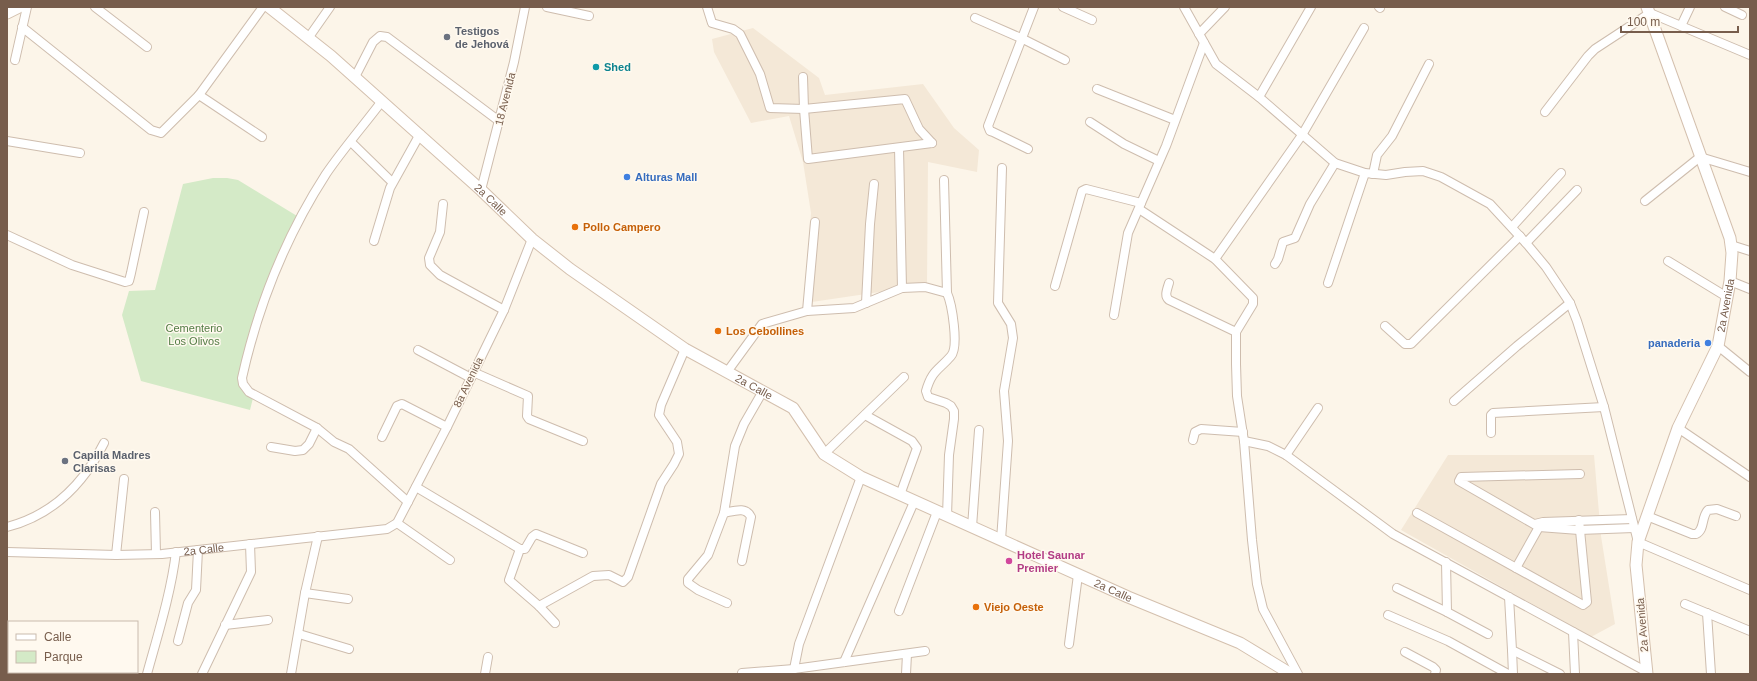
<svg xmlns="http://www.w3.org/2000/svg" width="1757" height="681" viewBox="0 0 1757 681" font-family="Arial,sans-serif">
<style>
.residential{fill:#f4e8d7}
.green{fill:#d4eac7}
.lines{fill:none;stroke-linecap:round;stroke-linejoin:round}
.street-casing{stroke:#cebdae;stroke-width:10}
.secondary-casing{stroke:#d4c0ae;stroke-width:13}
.street{stroke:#fff;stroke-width:8}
.secondary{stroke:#fff;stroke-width:11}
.worship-dot{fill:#6b7280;stroke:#fff9ef;stroke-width:1.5}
.culture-dot{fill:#0f9aa8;stroke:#fff9ef;stroke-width:1.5}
.shop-dot{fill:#3f7fe0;stroke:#fff9ef;stroke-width:1.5}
.food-dot{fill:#e8710a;stroke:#fff9ef;stroke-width:1.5}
.hotel-dot{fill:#d1479c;stroke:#fff9ef;stroke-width:1.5}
.labels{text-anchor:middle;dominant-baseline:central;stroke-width:3;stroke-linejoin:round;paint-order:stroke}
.worship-label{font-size:11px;font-weight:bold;fill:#5b616d;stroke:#fff9ef;text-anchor:start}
.culture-label{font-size:11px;font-weight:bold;fill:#0d838f;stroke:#fff9ef;text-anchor:start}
.street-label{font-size:11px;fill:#775d4c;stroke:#fff9ef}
.shop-label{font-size:11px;font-weight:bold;fill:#366cbe;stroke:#fff9ef;text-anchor:start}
.food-label{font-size:11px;font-weight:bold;fill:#c56008;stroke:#fff9ef;text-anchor:start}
.park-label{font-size:11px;fill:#537c44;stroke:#fff9ef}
.hotel-label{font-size:11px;font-weight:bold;fill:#b23c85;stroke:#fff9ef;text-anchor:start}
</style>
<rect width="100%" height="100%" fill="#fcf5e9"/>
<!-- residential -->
<g class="residential">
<polygon points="753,28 819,78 825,95 923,84 954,128 979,150 977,172 928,162 927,285 805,303 811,213 803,162 789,116 751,123 714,52 712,39"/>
<polygon points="1448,455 1594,455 1601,536 1615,624 1591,637 1401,530"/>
</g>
<!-- green -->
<polygon class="green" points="213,178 227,178 238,180 302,219 256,322 241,386 253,398 250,410 141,381 122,315 129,291 155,290 183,184"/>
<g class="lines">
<!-- street casing -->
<g class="street-casing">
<g id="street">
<polyline points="95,7 147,47"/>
<polyline points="547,7 589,16"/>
<polyline points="707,7 712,23 733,29 740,34 760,74 770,108 804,109 905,99 919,129 932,143"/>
<polyline points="1063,7 1092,20"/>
<polyline points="1184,7 1216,64 1259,97 1335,163 1365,173 1386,175 1405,172 1423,171 1441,177 1490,204 1526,243 1546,267 1570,303 1577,321 1604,407 1638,542 1750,590"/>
<polyline points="1379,7 1380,8"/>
<polyline points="1725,7 1742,15"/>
<polyline points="975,18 1023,39 1065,60"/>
<polyline points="1681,26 1690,7"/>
<polyline points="22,27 151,130 161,133 199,95 263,7"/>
<polyline points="1199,34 1225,7"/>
<polyline points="309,37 330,7"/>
<polyline points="15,60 27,7"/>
<polyline points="355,77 373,42 380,36 387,37 499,121"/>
<polyline points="803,77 804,109 808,159 932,143"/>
<polyline points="1097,89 1175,120"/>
<polyline points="199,95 262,137"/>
<polyline points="1259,97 1311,7"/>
<path d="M382,101C364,125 343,149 326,174C286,236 258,306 242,378L243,384L249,392L317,428L334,442L349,449L408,502"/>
<polyline points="1545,112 1588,56 1595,49 1650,13 1750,55"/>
<polyline points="1090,122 1124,144 1159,161"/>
<polyline points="7,141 80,153"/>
<polyline points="351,142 392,182"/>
<polyline points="899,148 902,288"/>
<polyline points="1028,149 993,132 990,131 988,126 1034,7"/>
<polyline points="1373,174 1377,155 1392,136 1429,64"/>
<path d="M944,180L947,293C952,304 959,347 951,356C938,371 932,370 926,391L928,397L946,403L951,406L954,411V419L949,455L947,516"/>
<polyline points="481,190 514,62 525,7"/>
<polyline points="1645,201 1700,157 1750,172"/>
<polyline points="443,204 440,232 429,258 430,265 440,275 504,310"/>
<polyline points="1139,209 1215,259 1253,298 1253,304 1236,332 1236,364 1237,396 1244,441 1252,540 1257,584 1263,609 1298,674"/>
<polyline points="1512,227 1561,173"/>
<polyline points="7,235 72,265 125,282 129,281 131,273 144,212"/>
<polyline points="374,241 390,188 420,134"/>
<polyline points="1526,243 1577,190"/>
<polyline points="1731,245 1750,251"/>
<polyline points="1215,259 1302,135 1364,28"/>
<polyline points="1668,261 1727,297"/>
<polyline points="1275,264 1278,259 1283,242 1295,238 1310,204 1335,163"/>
<polyline points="1730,281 1750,289"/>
<path d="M1169,283C1167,290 1164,296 1169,300L1236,332"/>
<polyline points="1328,283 1365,173"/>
<polyline points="1055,286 1082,191 1086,189 1090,190 1141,203"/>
<polyline points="866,303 870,224 874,184"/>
<polyline points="807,311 815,222"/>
<polyline points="1114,315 1128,233 1166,146 1204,43"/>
<polyline points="1385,326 1405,344 1411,344 1520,236"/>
<polyline points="1718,346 1750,372"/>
<polyline points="418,350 471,378"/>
<polyline points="473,372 528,396 527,416 529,419 583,441"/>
<polyline points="727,372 762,324 807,311 854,308 902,288 925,287 947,293"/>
<polyline points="1454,401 1517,346 1570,303"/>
<polyline points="865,415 912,441 917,448 900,495"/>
<polyline points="1678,428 1750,477"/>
<polyline points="1491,433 1491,415 1493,413 1604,407"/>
<polyline points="382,437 397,406 402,404 447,427"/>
<polyline points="1193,440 1195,432 1201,429 1243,432"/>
<polyline points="1244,441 1268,446 1286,455 1393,534 1647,672"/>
<polyline points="271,447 295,451 303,450 309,444 317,428"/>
<polyline points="824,454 904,377"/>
<polyline points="1286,455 1318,408"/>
<polyline points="1580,474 1461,477 1459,481 1539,527 1579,530 1634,528"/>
<polyline points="416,487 520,549 525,549 532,537 536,534 583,553"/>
<polyline points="155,512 156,554"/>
<polyline points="724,513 735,446 744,424 763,391"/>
<polyline points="1417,513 1583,605 1587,602 1579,520"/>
<path d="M1647,516L1692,534H1696C1705,530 1701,517 1708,510L1717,509L1736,516"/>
<polyline points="397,523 450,560"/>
<polyline points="1535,524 1543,522 1632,519"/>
<path d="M7,527C53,515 83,485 104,443"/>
<polyline points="972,527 979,430"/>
<polyline points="1001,540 1008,441 1004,391 1013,338 1011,324 998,303 1002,168"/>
<polyline points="520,549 509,580 539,606 555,623"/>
<path id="s1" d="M7,552L116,555L162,554L387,529L397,523L447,427L504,310L532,239"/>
<polyline points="116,555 124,479"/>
<polyline points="1446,562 1447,612 1488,634"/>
<polyline points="1516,568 1539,527"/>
<polyline points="1397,588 1447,612"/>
<polyline points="305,593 348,599"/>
<polyline points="1509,597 1512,650 1560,674"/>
<path d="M727,603L698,590L688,583V579L708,555L724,513C734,511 746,506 751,517L742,561"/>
<polyline points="1685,604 1750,631"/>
<polyline points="539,606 593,576 609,575 623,582 628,577 661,484 674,464 679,454 677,442 659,415 661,405 685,349"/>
<polyline points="899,611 937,512"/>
<polyline points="1707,613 1711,674"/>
<polyline points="1388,615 1448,641 1508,674"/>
<polyline points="225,625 268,620"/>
<polyline points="1573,632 1575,674"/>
<polyline points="299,634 349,649"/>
<polyline points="178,641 188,603 196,590 198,550"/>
<polyline points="1069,644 1078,575"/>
<polyline points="1512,650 1513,674"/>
<polyline points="1405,652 1433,667 1436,670 1435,674"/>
<polyline points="844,662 914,502"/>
<polyline points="794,669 799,644 861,477"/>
<polyline points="742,673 794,669 925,651"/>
<polyline points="29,674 30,672"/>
<path d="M147,674C158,634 171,593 176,552"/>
<polyline points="202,674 251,572 250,544"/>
<polyline points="291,674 305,593 318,536"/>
<polyline points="485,674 488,657"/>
<polyline points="906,674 907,654"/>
</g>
</g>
<!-- secondary casing -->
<g class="secondary-casing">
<g id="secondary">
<path id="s2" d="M269,7L331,56L481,190L532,239L570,269L685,349L793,408L824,454L861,477L1128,597L1240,643L1291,674"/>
<polyline points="7,13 19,7"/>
<polyline points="7,653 9,654"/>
<polyline points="37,672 40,674"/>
<path id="s3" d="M1647,674L1636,565L1638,542L1678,428L1718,346L1730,281L1732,253L1730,238L1647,7"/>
</g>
</g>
<!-- street -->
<use href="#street" class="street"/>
<!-- secondary -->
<use href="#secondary" class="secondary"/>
</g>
<!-- markers -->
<g class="worship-dot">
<circle cx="447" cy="37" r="4"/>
<circle cx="65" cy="461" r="4"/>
</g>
<circle class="culture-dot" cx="596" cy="67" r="4"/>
<g class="shop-dot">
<circle cx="627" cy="177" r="4"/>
<circle cx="1708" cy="343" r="4"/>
</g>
<g class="food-dot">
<circle cx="575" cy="227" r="4"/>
<circle cx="718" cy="331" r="4"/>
<circle cx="976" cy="607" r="4"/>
</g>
<circle class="hotel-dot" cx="1009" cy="561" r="4"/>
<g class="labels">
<!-- worship labels -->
<g class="worship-label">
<text x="455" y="31">Testigos<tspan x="455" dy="13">de Jehová</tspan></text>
<text x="73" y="455">Capilla Madres<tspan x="73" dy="13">Clarisas</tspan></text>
</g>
<!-- culture labels -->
<g class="culture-label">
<text x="604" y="67">Shed</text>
</g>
<!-- street labels -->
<g class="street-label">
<text transform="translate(505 99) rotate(-76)">18 Avenida</text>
<text stroke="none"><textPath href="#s2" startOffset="294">2a Calle</textPath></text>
<text stroke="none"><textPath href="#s3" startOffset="386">2a Avenida</textPath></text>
<text transform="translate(468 382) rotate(-64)">8a Avenida</text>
<text stroke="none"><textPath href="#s2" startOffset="618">2a Calle</textPath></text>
<text stroke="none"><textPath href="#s1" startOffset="197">2a Calle</textPath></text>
<text stroke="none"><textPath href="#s2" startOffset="1038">2a Calle</textPath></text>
<text transform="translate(1642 625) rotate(-95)">2a Avenida</text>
</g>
<!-- shop labels -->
<g class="shop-label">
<text x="635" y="177">Alturas Mall</text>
<text x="1700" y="343" text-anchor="end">panaderia</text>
</g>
<!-- food labels -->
<g class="food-label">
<text x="583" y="227">Pollo Campero</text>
<text x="726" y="331">Los Cebollines</text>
<text x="984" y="607">Viejo Oeste</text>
</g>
<!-- park labels -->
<g class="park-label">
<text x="194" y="328">Cementerio<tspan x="194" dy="13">Los Olivos</tspan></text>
</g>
<!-- hotel labels -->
<g class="hotel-label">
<text x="1017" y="555">Hotel Saunar<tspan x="1017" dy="13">Premier</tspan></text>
</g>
</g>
<!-- border -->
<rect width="1757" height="681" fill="none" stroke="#775d4c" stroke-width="16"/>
<!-- legend -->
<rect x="8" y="621" width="130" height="52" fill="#fff9ef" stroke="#c9bbae"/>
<rect x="16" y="634" width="20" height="6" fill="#ffffff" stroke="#c9bbae"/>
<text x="44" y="641" font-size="12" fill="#775d4c">Calle</text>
<rect x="16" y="651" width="20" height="12" fill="#d4eac7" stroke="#c9bbae"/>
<text x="44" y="661" font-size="12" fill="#775d4c">Parque</text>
<!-- scale -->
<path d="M1621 26v6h117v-6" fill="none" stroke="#775d4c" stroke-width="2"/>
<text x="1627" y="26" font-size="12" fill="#775d4c" stroke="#fff9ef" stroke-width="3" paint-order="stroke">100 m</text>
</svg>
